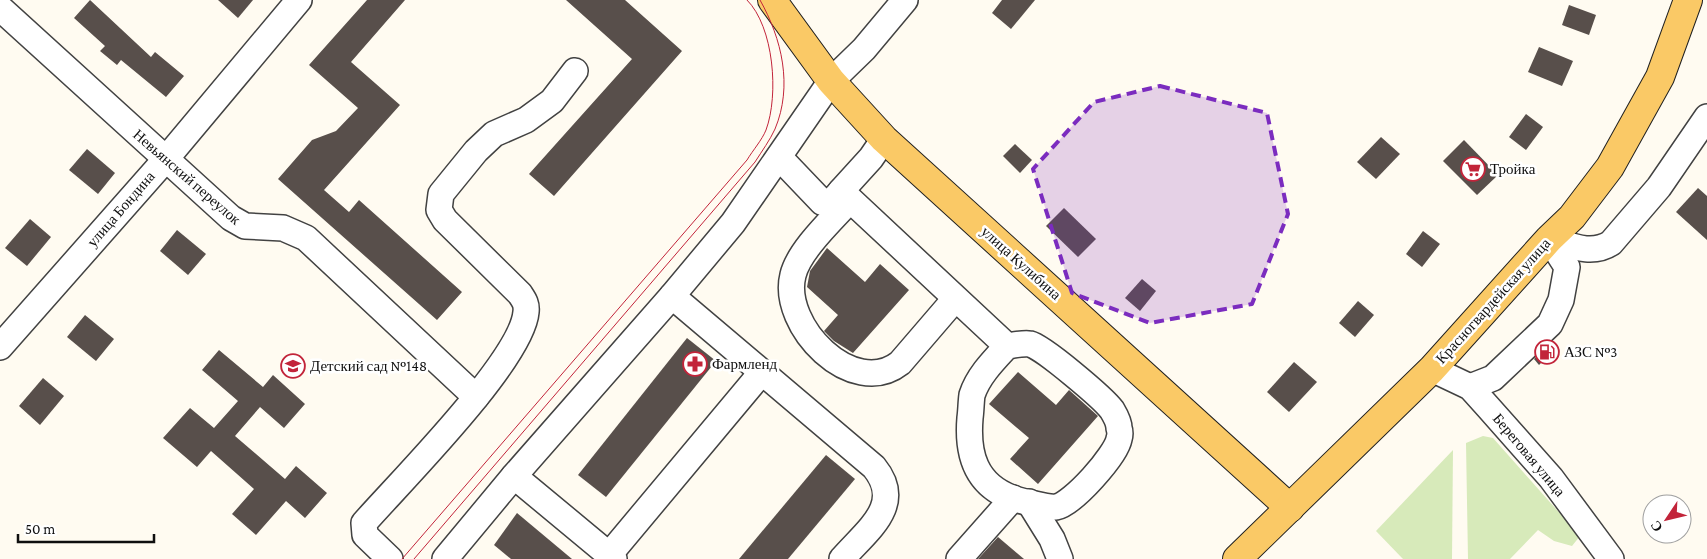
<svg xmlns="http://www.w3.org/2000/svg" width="1707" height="559" viewBox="0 0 1707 559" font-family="'Crimson Pro',serif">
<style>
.green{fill:#d7eaba}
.building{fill:#584f4b}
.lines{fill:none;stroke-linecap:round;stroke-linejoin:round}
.minor-casing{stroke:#424242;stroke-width:28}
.major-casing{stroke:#202020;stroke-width:30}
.minor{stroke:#fff;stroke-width:25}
.major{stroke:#fac966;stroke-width:28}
.tram{stroke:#c2243a;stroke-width:1}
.marked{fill:#7b2cbf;fill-opacity:0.2;stroke:#7b2cbf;stroke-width:4;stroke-dasharray:10 6;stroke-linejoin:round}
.labels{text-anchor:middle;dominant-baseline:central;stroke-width:5;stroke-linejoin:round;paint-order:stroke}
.poi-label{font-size:15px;fill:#0f0f0f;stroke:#fff;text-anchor:start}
.street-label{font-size:15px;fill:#0f0f0f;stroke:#fff}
</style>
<rect width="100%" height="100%" fill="#fffbf1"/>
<!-- green -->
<g class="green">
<polygon points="1483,436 1493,438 1580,536 1572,546 1554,541 1538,530 1510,559 1468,559 1466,443"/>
<polygon points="1453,450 1452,559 1403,559 1376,531"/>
</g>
<!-- building -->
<g class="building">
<polygon points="90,0 151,57 155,52 184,76 166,97 121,60 117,65 100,51 105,46 74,18"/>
<polygon points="218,0 253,0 238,18"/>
<polygon points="367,0 405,0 351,62 400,105 324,190 349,212 359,200 462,292 437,320 278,179 312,140 336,131 358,108 309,65"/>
<polygon points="566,0 625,0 682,51 554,196 529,174 632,59"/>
<polygon points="1002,0 1035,0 1011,29 992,13"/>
<polygon points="1569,5 1596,15 1589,35 1562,25"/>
<polygon points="1539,47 1573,61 1562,86 1528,72"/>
<polygon points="1526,114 1543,127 1526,150 1509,137"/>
<polygon points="1381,137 1400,154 1376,179 1357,162"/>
<polygon points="1464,140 1498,175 1477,195 1443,161"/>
<polygon points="1015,144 1032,160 1020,173 1003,156"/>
<polygon points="87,149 115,173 98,194 69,170"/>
<polygon points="1698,188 1707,196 1707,240 1676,212"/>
<polygon points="1064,208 1096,239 1078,257 1046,226"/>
<polygon points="30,219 51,237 27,266 5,248"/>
<polygon points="177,230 206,254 188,275 160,251"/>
<polygon points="1423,231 1440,244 1422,267 1406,254"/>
<polygon points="827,248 865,282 880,264 909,290 853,353 834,341 824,331 838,315 807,287 810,271"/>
<polygon points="1142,279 1156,291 1140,311 1125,298"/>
<polygon points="1358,301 1374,315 1355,337 1339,323"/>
<polygon points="85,315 114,339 96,361 67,337"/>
<polygon points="687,338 716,361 606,497 578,475"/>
<polygon points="1548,346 1553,351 1539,365 1534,359"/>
<polygon points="219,350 263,387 273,375 305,404 284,428 260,407 235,436 285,479 296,466 327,493 305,518 286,501 256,535 232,514 254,489 211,451 197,467 163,438 190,408 214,428 238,401 202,370"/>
<polygon points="1294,362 1317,382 1289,412 1267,392"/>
<polygon points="1018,372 1056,405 1069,390 1098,416 1038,484 1010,459 1029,438 989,404"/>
<polygon points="43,378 64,396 40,425 19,406"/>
<polygon points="826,455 855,479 788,559 739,559"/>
<polygon points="517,513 572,559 511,559 494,545"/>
<polygon points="998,537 1024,559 978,559"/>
</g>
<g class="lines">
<!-- minor casing -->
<g class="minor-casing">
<g id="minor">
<polyline points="0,8 231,218 245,226 283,228 306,238 476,397"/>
<path d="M779,157L822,202L832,201L841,191L1007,346C994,360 978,376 972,395C971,402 971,411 970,418C967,454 975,484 1012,498C1020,501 1049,508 1056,507C1073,504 1116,455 1119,439C1120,436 1120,431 1119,428C1119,423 1115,415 1112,410C1103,398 1043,347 1030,344C1023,343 1014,345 1007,346"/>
<polyline points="841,191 871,158 884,139"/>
<path d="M850,200C833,219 799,250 793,275C780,326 853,400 900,363L955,299"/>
<path d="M1549,239C1570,245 1591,256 1611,243L1659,187L1707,117"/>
<path d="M672,296L874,467C905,505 867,530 842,559"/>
<polyline points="0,347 165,160 299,0"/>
<polyline points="1432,369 1470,387 1488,407 1551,478 1611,559"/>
<polyline points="1470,387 1493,378 1550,324 1561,300 1567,267 1549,239"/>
<polyline points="514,476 614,559"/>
<polyline points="1029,502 1052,539 1060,559"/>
<polyline points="609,555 762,372"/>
<path d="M390,559L365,535L364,523C400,482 522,360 526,312C527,304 524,300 520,294L445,220L439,210L441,194L476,151L494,134L526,120L552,101L575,71"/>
<polyline points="445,559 514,476 672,296 733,223 831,81 864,49 905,0"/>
<polyline points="959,559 1013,498"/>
</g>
</g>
<!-- major casing -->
<g class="major-casing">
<g id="major">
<polyline points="772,0 831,81 884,139 1290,508"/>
<polyline points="1237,559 1432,369 1549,239 1572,217 1610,167 1660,77 1688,0"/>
</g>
</g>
<!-- minor -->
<use href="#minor" class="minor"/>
<!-- major -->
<use href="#major" class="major"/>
<!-- tram -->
<g class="tram">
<path d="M402,559L747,160C753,150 762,140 766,130C779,95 774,27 747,0"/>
<path d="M414,559L755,162C762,151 770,140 775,129C793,86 782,39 760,0"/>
</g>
</g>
<!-- marked area -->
<path class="marked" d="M1160,86L1267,113L1288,214L1252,304L1150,323L1072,293L1033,169L1094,102Z"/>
<!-- icons -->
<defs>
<g id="supermarket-ring" transform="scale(1.25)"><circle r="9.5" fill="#fff" stroke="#c2243a" stroke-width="1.5"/><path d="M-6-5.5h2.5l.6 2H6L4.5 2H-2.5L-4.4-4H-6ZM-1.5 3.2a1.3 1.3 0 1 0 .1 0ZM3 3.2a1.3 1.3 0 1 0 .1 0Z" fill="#c2243a"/></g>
<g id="fuel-ring" transform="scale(1.25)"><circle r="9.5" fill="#fff" stroke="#c2243a" stroke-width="1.5"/><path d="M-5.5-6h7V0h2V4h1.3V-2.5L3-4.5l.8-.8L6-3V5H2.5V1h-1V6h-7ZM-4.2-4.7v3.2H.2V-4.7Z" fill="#c2243a"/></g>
<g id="pharmacy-ring" transform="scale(1.25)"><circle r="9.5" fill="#fff" stroke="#c2243a" stroke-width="1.5"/><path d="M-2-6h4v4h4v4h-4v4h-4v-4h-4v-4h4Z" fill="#c2243a"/></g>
<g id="school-ring" transform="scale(1.25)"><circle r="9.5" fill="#fff" stroke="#c2243a" stroke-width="1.5"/><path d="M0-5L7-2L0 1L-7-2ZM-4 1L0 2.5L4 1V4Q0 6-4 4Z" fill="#c2243a"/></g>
</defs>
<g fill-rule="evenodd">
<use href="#supermarket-ring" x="1473" y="169"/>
<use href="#fuel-ring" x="1547" y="352"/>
<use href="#pharmacy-ring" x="695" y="364"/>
<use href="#school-ring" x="293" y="366"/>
</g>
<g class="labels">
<!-- poi labels -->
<g class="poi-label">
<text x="1490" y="169">Тройка</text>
<text x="1564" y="352">АЗС №3</text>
<text x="712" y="364">Фармленд</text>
<text x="310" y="366">Детский сад №148</text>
</g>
<!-- street labels -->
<g class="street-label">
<text transform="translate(187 177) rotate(41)">Невьянский переулок</text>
<text transform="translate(121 209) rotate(-49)">улица Бондина</text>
<text transform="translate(1021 263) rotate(42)">улица Кулибина</text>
<text transform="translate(1493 301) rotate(-48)">Красногвардейская улица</text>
<text transform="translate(1529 455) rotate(50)">Береговая улица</text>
</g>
</g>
<!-- north arrow -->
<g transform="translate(1667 519) rotate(235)"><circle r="24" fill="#ffffff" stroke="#9f9f9f"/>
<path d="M0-4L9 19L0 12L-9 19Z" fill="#c2243a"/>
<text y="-8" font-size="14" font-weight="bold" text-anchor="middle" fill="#0f0f0f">С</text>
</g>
<!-- scale -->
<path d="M18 534v8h136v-8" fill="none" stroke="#0f0f0f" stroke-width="2.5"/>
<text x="25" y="534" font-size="15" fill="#0f0f0f" stroke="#ffffff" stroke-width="4" paint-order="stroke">50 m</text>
</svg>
